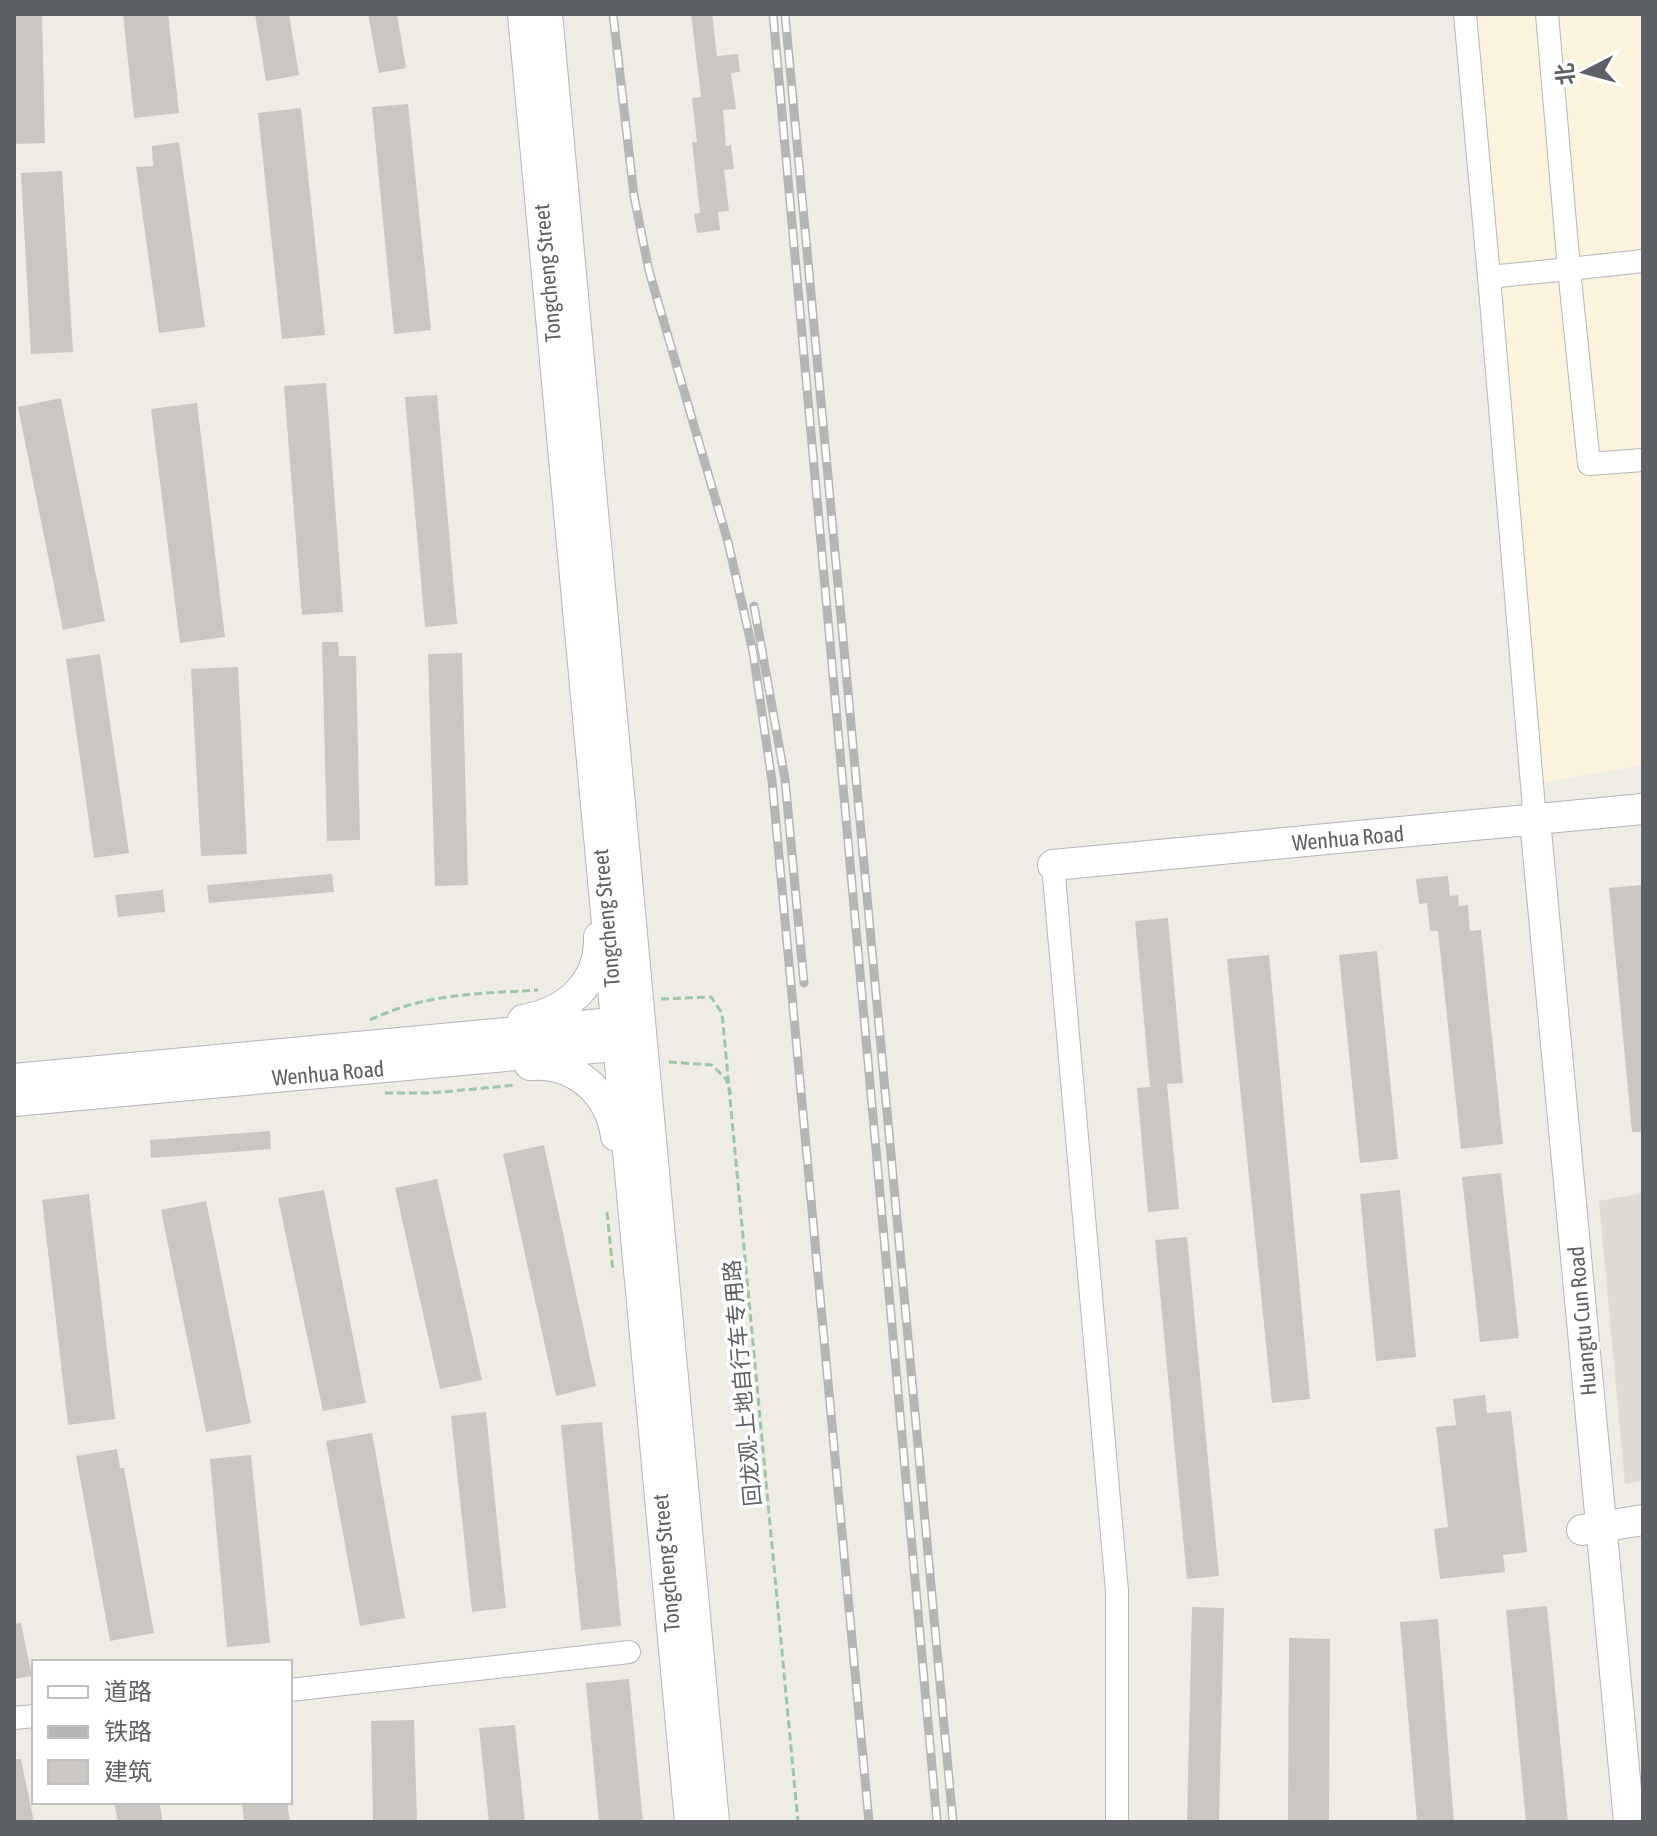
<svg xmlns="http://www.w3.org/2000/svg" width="1657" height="1836" viewBox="0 0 1657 1836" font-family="'Asap Condensed','Noto Sans SC',sans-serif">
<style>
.commercial{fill:#fcf3dd}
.education{fill:#dfdbd4}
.building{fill:#cac7c2}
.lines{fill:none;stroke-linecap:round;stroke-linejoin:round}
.street-casing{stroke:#b3b6ba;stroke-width:24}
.secondary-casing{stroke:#b2b5b9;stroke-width:32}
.path{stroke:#9dc6a6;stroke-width:3;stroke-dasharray:8 4;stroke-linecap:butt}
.street{stroke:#fff;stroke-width:22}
.secondary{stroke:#fff;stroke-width:30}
.rail-casing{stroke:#b4b5b5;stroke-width:9}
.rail{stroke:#fff;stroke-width:6;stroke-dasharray:18;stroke-linecap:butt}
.labels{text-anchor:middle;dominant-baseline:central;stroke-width:7;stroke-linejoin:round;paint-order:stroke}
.street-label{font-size:22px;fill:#5d6165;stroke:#fff}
</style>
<rect width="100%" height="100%" fill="#efece6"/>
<!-- commercial -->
<polygon class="commercial" points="1458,14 1643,14 1643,765 1522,786"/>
<!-- education -->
<polygon class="education" points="1643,1193 1643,1481 1625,1484 1599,1201"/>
<!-- building -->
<g class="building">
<polygon points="14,14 42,14 45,143 14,144"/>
<polygon points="123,14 168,14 179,113 134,118"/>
<polygon points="255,14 289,14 299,75 266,81"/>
<polygon points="368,14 397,14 406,68 379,73"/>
<polygon points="691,14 712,14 717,56 738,54 740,72 731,73 736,109 723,110 726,146 731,145 734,169 724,170 729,211 718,212 720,230 697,233 694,214 700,213 692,142 697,142 692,98 701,97"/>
<polygon points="408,104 431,330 394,334 372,107"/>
<polygon points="301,108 325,335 282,339 258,113"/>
<polygon points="179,142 205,327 159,333 136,167 153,166 152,146"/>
<polygon points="62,171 73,352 31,354 21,173"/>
<polygon points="326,383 343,612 302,615 284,386"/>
<polygon points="437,395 457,624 425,627 405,397"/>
<polygon points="61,398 105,621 63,630 18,407"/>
<polygon points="197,403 225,637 180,643 151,409"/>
<polygon points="322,642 338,642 339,656 356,656 360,840 327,841"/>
<polygon points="462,653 468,885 435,886 428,654"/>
<polygon points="100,654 129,853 94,858 66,659"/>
<polygon points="238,667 247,854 201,856 191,669"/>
<polygon points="332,874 334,892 209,903 207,885"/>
<polygon points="1448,876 1450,896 1458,895 1459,906 1468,905 1470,931 1481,930 1503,1144 1461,1149 1438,931 1430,931 1427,903 1419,904 1416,879"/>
<polygon points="1641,885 1643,1132 1632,1132 1609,888"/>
<polygon points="163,890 165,912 118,917 115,895"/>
<polygon points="1168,918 1183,1083 1167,1084 1179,1209 1148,1212 1137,1088 1150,1087 1135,921"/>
<polygon points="1377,951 1398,1159 1360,1163 1339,955"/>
<polygon points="1269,955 1310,1399 1272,1403 1227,959"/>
<polygon points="270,1131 271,1149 151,1158 150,1140"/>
<polygon points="544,1145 596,1386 556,1396 503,1154"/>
<polygon points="1501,1173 1519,1338 1480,1342 1462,1177"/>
<polygon points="437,1179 482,1380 440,1389 395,1188"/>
<polygon points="324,1190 366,1403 323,1411 278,1198"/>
<polygon points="1400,1190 1416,1357 1376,1361 1360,1194"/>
<polygon points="89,1194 115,1419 68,1425 42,1200"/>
<polygon points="206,1201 251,1423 206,1432 161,1210"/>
<polygon points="1187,1237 1219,1576 1187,1579 1155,1240"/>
<polygon points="1485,1395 1487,1413 1511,1411 1527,1552 1503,1555 1505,1572 1440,1579 1434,1529 1448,1527 1436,1427 1456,1425 1453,1399"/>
<polygon points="486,1412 506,1608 472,1612 451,1416"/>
<polygon points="602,1422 621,1626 581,1630 561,1425"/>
<polygon points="372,1433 405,1618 360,1626 326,1441"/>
<polygon points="117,1449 120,1468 124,1468 154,1633 110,1641 76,1456"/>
<polygon points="251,1455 270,1643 227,1647 210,1459"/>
<polygon points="1547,1606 1568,1822 1526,1822 1506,1610"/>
<polygon points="1192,1607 1224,1608 1219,1822 1187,1822"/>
<polygon points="1438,1619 1454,1822 1417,1822 1400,1622"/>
<polygon points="21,1623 32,1676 14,1679 14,1624"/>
<polygon points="1289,1638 1330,1639 1329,1822 1288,1822"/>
<polygon points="629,1679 643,1822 599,1822 586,1683"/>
<polygon points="414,1720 417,1822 373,1822 371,1721"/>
<polygon points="515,1725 525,1822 489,1822 479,1728"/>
<polygon points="14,1759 21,1759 34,1822 14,1822"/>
<polygon points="114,1802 159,1802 163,1822 118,1822"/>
<polygon points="242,1802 287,1802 290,1822 244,1822"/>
</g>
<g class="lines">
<!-- street casing -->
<g class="street-casing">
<g id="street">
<polyline points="1465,14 1489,277"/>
<polyline points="1547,14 1569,269 1643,261"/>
<polyline points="1535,820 1489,277 1569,269 1589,464 1643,460"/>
<polyline points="1053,865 1117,1591 1117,1822"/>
<polyline points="290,1690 629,1652"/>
<polyline points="14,1718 34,1716"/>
</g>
</g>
<!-- secondary casing -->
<g class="secondary-casing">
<g id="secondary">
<polyline points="523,14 690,1822"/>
<polyline points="547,14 714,1822"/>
<polyline points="1535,820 1629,1822"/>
<polyline points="1053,865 1643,809"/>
<path d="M523,1020C567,1012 600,984 599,937"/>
<path d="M530,1065C575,1061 610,1093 616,1136"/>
<polyline points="14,1079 634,1021"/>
<polyline points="14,1101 637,1044"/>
<polyline points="1582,1530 1643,1520"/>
</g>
</g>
<!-- path -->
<g class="path">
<polyline points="661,999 711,997 722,1013 798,1822"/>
<path d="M370,1020C426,993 477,994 538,990"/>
<polyline points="669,1062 712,1065 726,1079 731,1094"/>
<polyline points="385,1093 431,1093 516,1085"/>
<polyline points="607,1212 613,1272"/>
</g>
<!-- street -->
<use href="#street" class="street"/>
<!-- secondary -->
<use href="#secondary" class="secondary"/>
<!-- rail casing -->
<g class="rail-casing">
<g id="rail">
<polyline points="613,14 634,196 649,271 728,542 753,652 772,781 869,1822"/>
<polyline points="773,14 937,1822"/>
<polyline points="785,14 953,1822"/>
<polyline points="754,606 785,779 804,983"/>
</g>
</g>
<!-- rail -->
<use href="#rail" class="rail"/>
</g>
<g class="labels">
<!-- street labels -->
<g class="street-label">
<text transform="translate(547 273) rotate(-95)">Tongcheng Street</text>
<text transform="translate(1348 838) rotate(-5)">Wenhua Road</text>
<text transform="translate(606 918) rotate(-95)">Tongcheng Street</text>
<text transform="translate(328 1073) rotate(-5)">Wenhua Road</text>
<text transform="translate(1582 1321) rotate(-95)">Huangtu Cun Road</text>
<text transform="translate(742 1383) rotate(-95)">回龙观-上地自行车专用路</text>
<text transform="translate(666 1563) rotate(-95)">Tongcheng Street</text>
</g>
</g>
<!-- border -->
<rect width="1657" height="1836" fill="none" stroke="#5d6165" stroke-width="32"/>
<!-- legend -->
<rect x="32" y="1660" width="260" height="144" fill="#ffffff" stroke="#bec0c1" stroke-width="2"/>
<rect x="48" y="1686" width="40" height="12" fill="#ffffff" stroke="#bec0c1" stroke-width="2"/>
<text x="104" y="1700" font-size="24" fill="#5d6165">道路</text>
<rect x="48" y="1726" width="40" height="12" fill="#b4b5b5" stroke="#bec0c1" stroke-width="2"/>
<text x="104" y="1740" font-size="24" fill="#5d6165">铁路</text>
<rect x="48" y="1760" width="40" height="24" fill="#cac7c2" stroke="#bec0c1" stroke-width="2"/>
<text x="104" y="1780" font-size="24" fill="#5d6165">建筑</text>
<!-- north arrow -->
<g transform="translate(1585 72) rotate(264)" stroke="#ffffff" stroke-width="6" paint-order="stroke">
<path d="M0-6L14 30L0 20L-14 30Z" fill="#5d6165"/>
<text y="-12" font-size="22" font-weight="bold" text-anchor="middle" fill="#5d6165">北</text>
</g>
</svg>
